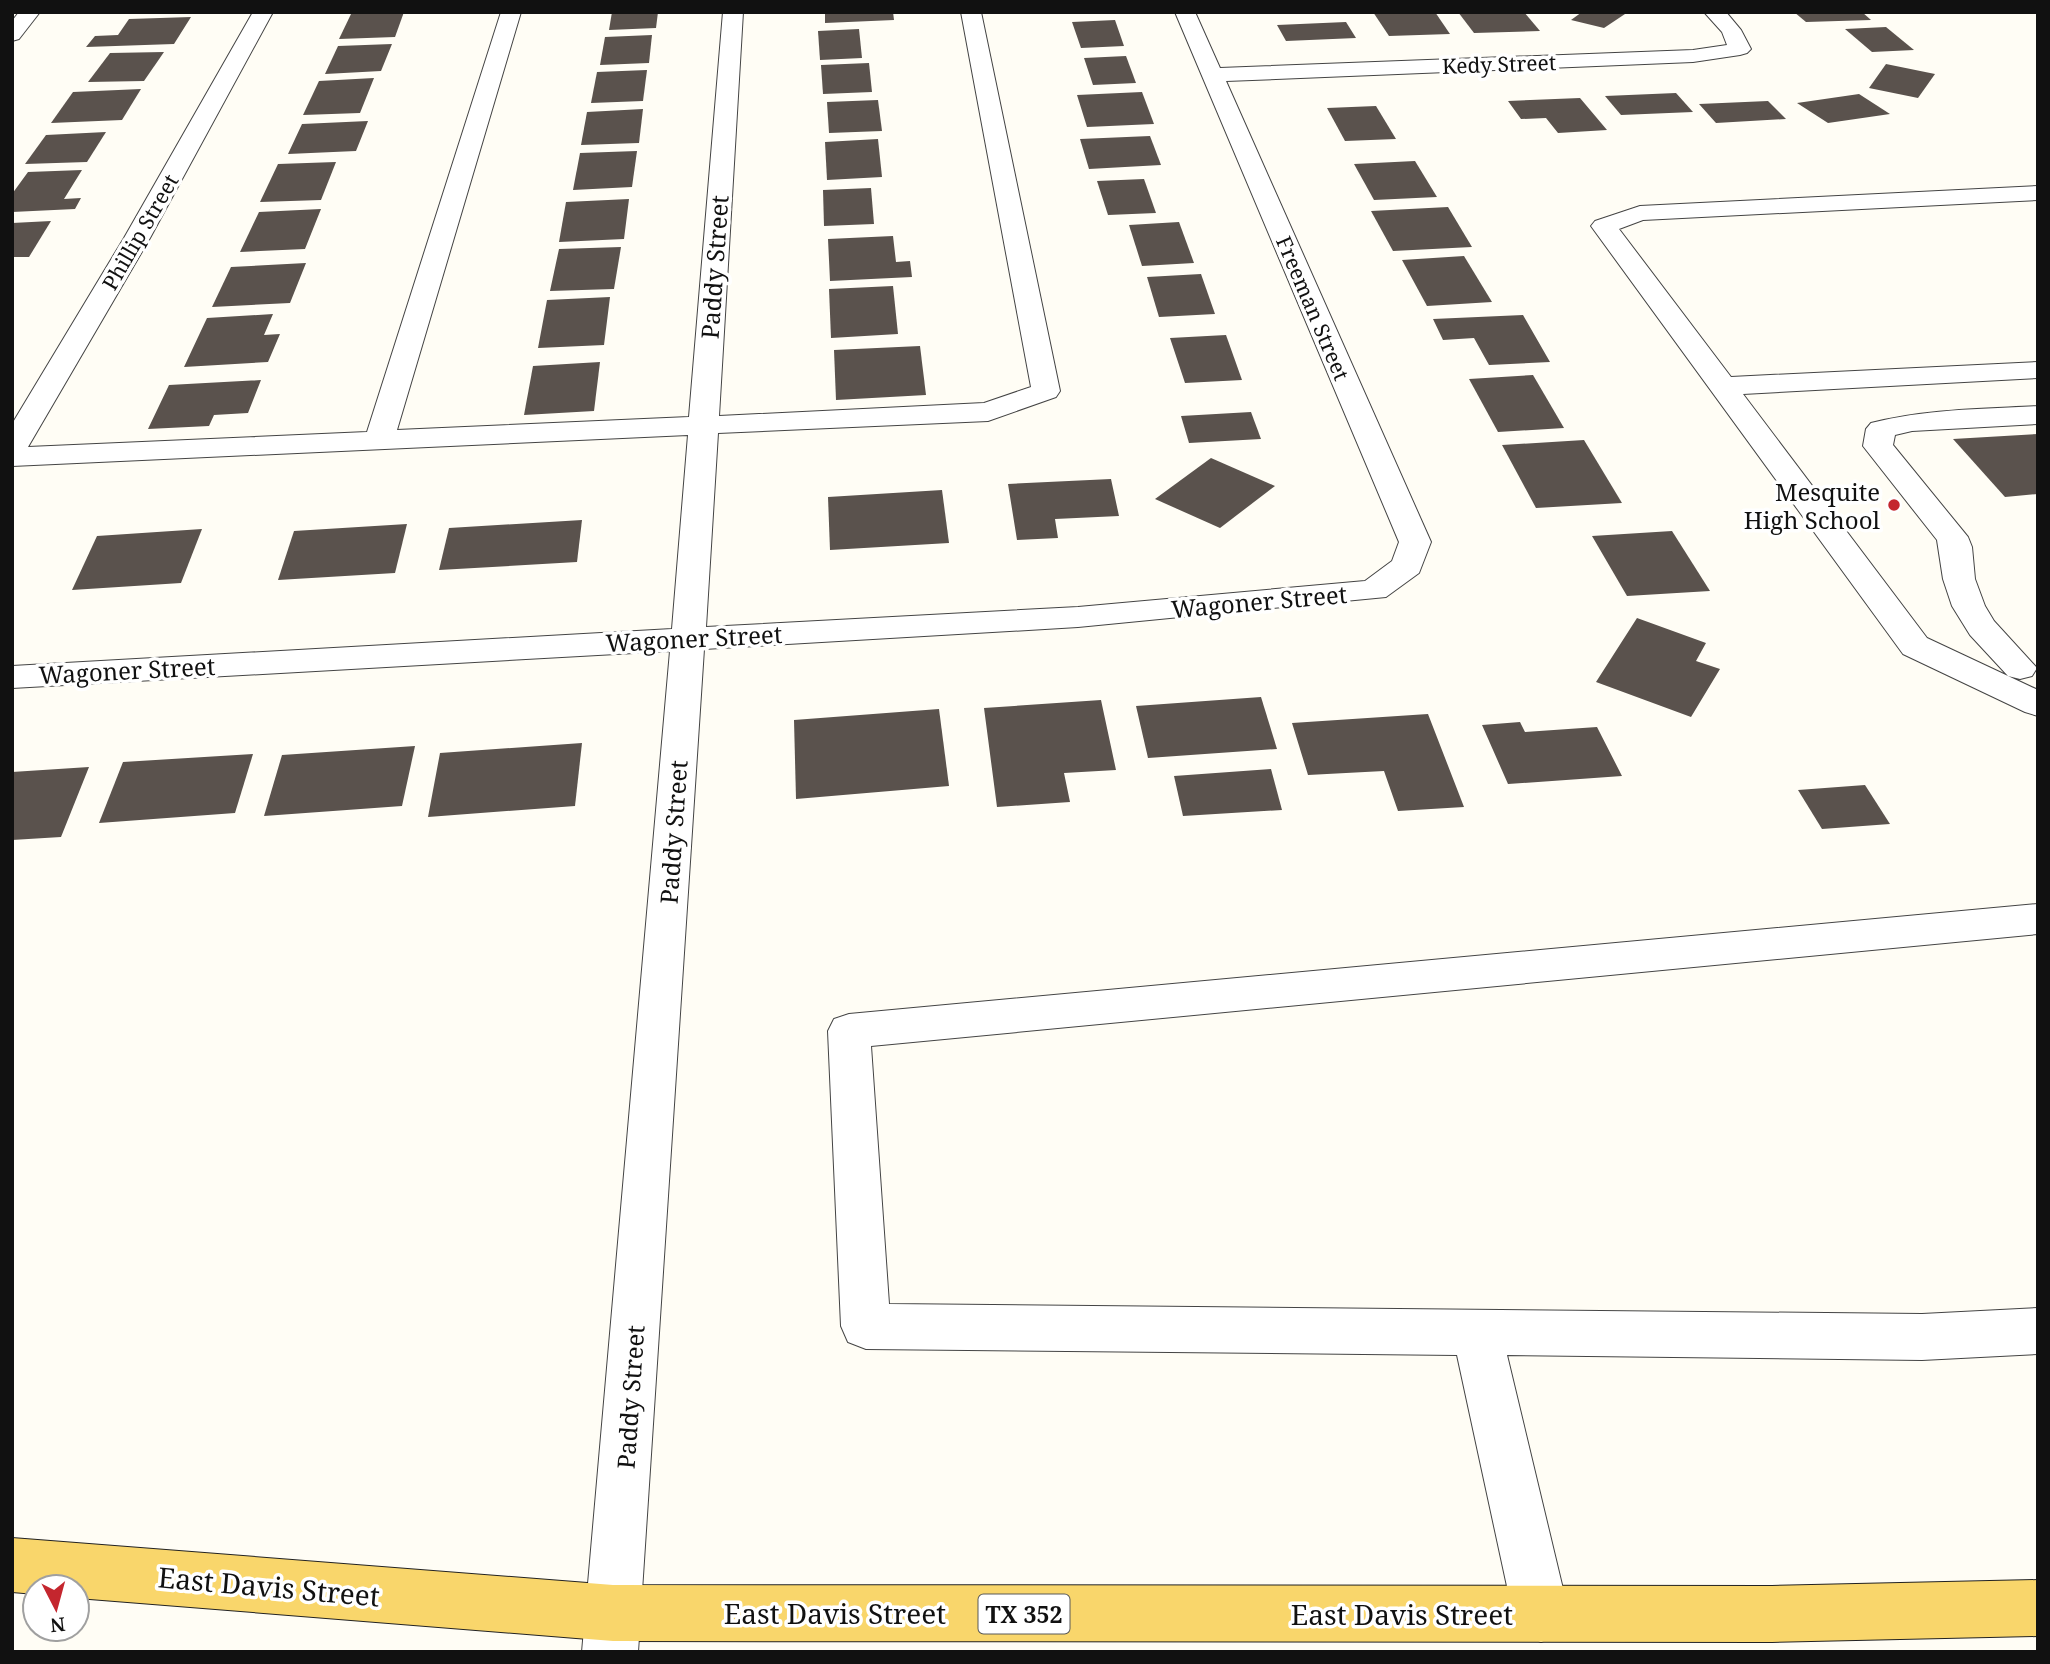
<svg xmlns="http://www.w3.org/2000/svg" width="2050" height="1664" viewBox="0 0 2050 1664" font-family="'Noto Serif',serif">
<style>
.building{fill:#5a524d}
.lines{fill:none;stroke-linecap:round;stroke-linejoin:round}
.minor-casing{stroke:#444;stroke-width:2}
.major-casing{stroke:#222;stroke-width:2}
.minor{fill:#fff;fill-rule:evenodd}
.major{fill:#f9d66b;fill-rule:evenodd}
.poi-dot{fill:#c4262e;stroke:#fff;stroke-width:2.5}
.labels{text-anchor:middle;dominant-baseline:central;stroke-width:7;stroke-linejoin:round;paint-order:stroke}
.far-street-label{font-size:21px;fill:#111;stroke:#fff}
.shield{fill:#fff;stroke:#585858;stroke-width:2}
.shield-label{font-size:23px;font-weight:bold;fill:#111}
.street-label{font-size:24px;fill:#111;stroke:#fff}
.poi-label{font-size:24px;fill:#111;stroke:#fff;text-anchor:end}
.near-street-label{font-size:28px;fill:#111;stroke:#fff}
</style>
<rect width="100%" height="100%" fill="#fffdf5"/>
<!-- building -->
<g class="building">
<polygon points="352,12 404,12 395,37 339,39"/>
<polygon points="612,12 658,12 656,28 609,30"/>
<polygon points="825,12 893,12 894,20 825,23"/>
<polygon points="1373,12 1435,12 1450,34 1389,36"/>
<polygon points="1458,12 1524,12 1540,31 1474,33"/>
<polygon points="1582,12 1628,12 1604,28 1571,20"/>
<polygon points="1794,12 1862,12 1871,20 1806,22"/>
<polygon points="191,17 174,44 86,47 95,36 118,35 129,19"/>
<polygon points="1115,20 1124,46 1081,48 1072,22"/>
<polygon points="1346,22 1356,38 1286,41 1277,25"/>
<polygon points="1886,27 1914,50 1872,52 1845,29"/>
<polygon points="859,29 862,58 820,60 818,31"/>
<polygon points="652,35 649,63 600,65 605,37"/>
<polygon points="392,44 381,71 325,74 338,46"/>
<polygon points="164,52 144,81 88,82 110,53"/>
<polygon points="1126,56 1136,83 1093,85 1084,58"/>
<polygon points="869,63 872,92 823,94 821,65"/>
<polygon points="1886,64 1935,74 1918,98 1869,88"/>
<polygon points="647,70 643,101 591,103 597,72"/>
<polygon points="374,78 360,113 303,115 319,81"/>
<polygon points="141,89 122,120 51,123 73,92"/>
<polygon points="1142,92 1154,124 1087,127 1077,95"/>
<polygon points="1676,93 1693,112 1621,115 1605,96"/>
<polygon points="1859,94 1890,114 1828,123 1797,103"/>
<polygon points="1580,98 1607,130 1558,133 1546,118 1521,119 1508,101"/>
<polygon points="878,100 882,131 829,133 827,102"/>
<polygon points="1768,101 1786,119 1716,123 1699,104"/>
<polygon points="1376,106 1396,139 1345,141 1327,108"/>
<polygon points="643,109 639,143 581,145 587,112"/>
<polygon points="368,121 356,151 288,154 302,124"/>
<polygon points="106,132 87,162 25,164 46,135"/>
<polygon points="1150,136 1161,165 1089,169 1080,139"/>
<polygon points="878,139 882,177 827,180 825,142"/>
<polygon points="637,151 632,187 573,190 580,153"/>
<polygon points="1415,161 1437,197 1374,200 1354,164"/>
<polygon points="336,162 321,200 260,202 278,164"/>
<polygon points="82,170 64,199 81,198 75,209 12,212 12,194 28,172"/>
<polygon points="1144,179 1156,213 1108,215 1097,181"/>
<polygon points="871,188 874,224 824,226 823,190"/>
<polygon points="629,199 624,239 559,242 566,202"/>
<polygon points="1448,207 1472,247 1393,251 1371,211"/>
<polygon points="321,209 305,249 240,252 259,212"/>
<polygon points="51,221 29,257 12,257 12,223"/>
<polygon points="1179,222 1194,263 1142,266 1129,225"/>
<polygon points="893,236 896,262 910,261 912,277 830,281 828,239"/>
<polygon points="621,247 614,289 550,291 559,249"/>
<polygon points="1464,256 1492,302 1427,306 1402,260"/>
<polygon points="306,263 290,303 212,307 231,267"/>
<polygon points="1201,274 1215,314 1159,317 1147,277"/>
<polygon points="893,286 898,334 831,338 829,289"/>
<polygon points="610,297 604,345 538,348 547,300"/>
<polygon points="273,314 264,335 280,334 268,362 184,367 207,318"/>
<polygon points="1523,315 1550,362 1489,365 1474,338 1443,340 1433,319"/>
<polygon points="1226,335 1242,380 1185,383 1170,338"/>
<polygon points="920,346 926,395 836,400 834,350"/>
<polygon points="600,362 594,411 524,415 533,366"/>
<polygon points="1533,375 1564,428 1498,432 1469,379"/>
<polygon points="261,380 248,413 214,415 209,426 148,429 169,385"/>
<polygon points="1251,412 1261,439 1189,443 1181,416"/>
<polygon points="2038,434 2038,494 2005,497 1953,439"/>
<polygon points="1584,440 1622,503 1536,508 1502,445"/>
<polygon points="1211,458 1275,486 1220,528 1155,499"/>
<polygon points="1111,479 1119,516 1055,519 1058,538 1017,540 1008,484"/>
<polygon points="942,490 949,543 830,550 828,497"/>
<polygon points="582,520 577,562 439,570 449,528"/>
<polygon points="407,524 395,573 278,580 294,531"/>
<polygon points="202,529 181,583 72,590 97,536"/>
<polygon points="1672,531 1710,591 1627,596 1592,536"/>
<polygon points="1637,618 1706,643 1696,661 1720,669 1691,717 1596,682"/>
<polygon points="1261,697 1277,749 1148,758 1136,706"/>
<polygon points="1101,700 1116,770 1064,773 1070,802 997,807 984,708"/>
<polygon points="939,709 949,786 796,799 794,720"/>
<polygon points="1428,714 1464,807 1398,811 1384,771 1308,775 1292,723"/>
<polygon points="1520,722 1525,732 1597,727 1622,776 1508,784 1482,725"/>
<polygon points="582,743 575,806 428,817 440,753"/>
<polygon points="415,746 402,806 264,816 282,755"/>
<polygon points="253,754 235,813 99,823 123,762"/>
<polygon points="89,767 61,837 12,840 12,772"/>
<polygon points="1271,769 1282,810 1183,816 1174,776"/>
<polygon points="1865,785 1890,824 1822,829 1798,790"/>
</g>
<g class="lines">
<!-- minor casing -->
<g class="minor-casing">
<g id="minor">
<polygon points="19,12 40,12 19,39 12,41 12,21"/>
<polygon points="253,12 273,12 150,238 28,447 367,432 501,12 521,12 397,430 689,417 723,12 743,12 719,416 984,403 1031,387 961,12 981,12 1060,391 1056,397 988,421 718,433 706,627 1078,607 1365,581 1392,561 1399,542 1175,12 1195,12 1220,68 1693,50 1727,45 1722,32 1704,12 1726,12 1741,30 1751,49 1747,53 1740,55 1693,62 1226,81 1431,542 1419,573 1386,597 1078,627 704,649 638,1652 582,1652 670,651 12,688 12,666 672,629 688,435 12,466 12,424 124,238"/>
<path d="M2038,186V200L1643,220L1619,229L1731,377L2038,362V378L1743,394L1927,638L2008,676L1970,635L1952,606L1943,579L1937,540L1863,446L1866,429L1871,423C1925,409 1982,409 2038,406V424L1912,431L1895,435L1893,445L1968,537L1972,547L1975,579L1985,606L1994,621L2037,668L2032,676L2020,679L2008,676L2038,690V716L2025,712L1903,654L1591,226L1595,221L1640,206Z"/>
<polygon points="2038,904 2038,934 871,1046 889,1304 1922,1314 2038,1308 2038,1354 1922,1360 1507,1355 1569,1614 1561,1634 1541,1642 1521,1634 1513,1614 1457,1355 866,1349 848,1342 841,1326 828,1031 834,1019 849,1014"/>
</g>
</g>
<!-- major casing -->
<g class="major-casing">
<polygon id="major" points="12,1538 613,1585 1772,1586 2038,1580 2038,1636 1772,1642 613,1641 77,1598 77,1587 35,1587 35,1594 12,1592"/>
</g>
<!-- minor -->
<use href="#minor" class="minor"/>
<!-- major -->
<use href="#major" class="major"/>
</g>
<!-- markers -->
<circle class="poi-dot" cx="1894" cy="505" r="7"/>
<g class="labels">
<!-- far-street labels -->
<g class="far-street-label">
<text transform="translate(1499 64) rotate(-2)">Kedy Street</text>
<text transform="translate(140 232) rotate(-60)">Phillip Street</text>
<text transform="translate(1313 308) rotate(67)">Freeman Street</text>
</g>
<!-- shield labels -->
<rect class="shield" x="978.5" y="1594.5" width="91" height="39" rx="5"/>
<g class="shield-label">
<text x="1024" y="1614">TX 352</text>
</g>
<!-- street labels -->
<g class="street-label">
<text transform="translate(714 267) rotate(-86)">Paddy Street</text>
<text transform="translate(1259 601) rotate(-5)">Wagoner Street</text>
<text transform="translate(694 638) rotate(-3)">Wagoner Street</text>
<text transform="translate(127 670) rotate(-3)">Wagoner Street</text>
<text transform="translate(673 832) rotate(-86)">Paddy Street</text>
<text transform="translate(630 1397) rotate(-86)">Paddy Street</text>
</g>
<!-- poi labels -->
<g class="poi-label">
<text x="1880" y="491">Mesquite<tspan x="1880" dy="28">High School</tspan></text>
</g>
<!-- near-street labels -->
<g class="near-street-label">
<text transform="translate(269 1586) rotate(5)">East Davis Street</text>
<text x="835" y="1613">East Davis Street</text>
<text x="1402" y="1614">East Davis Street</text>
</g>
</g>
<!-- border -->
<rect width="2050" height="1664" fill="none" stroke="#111111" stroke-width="28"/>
<!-- north arrow -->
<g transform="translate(56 1608) rotate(174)"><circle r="33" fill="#ffffff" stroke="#a0a0a0" stroke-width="2"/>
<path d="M0-5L12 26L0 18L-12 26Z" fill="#c4262e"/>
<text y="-10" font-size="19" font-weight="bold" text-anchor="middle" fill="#111111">N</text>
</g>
</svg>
